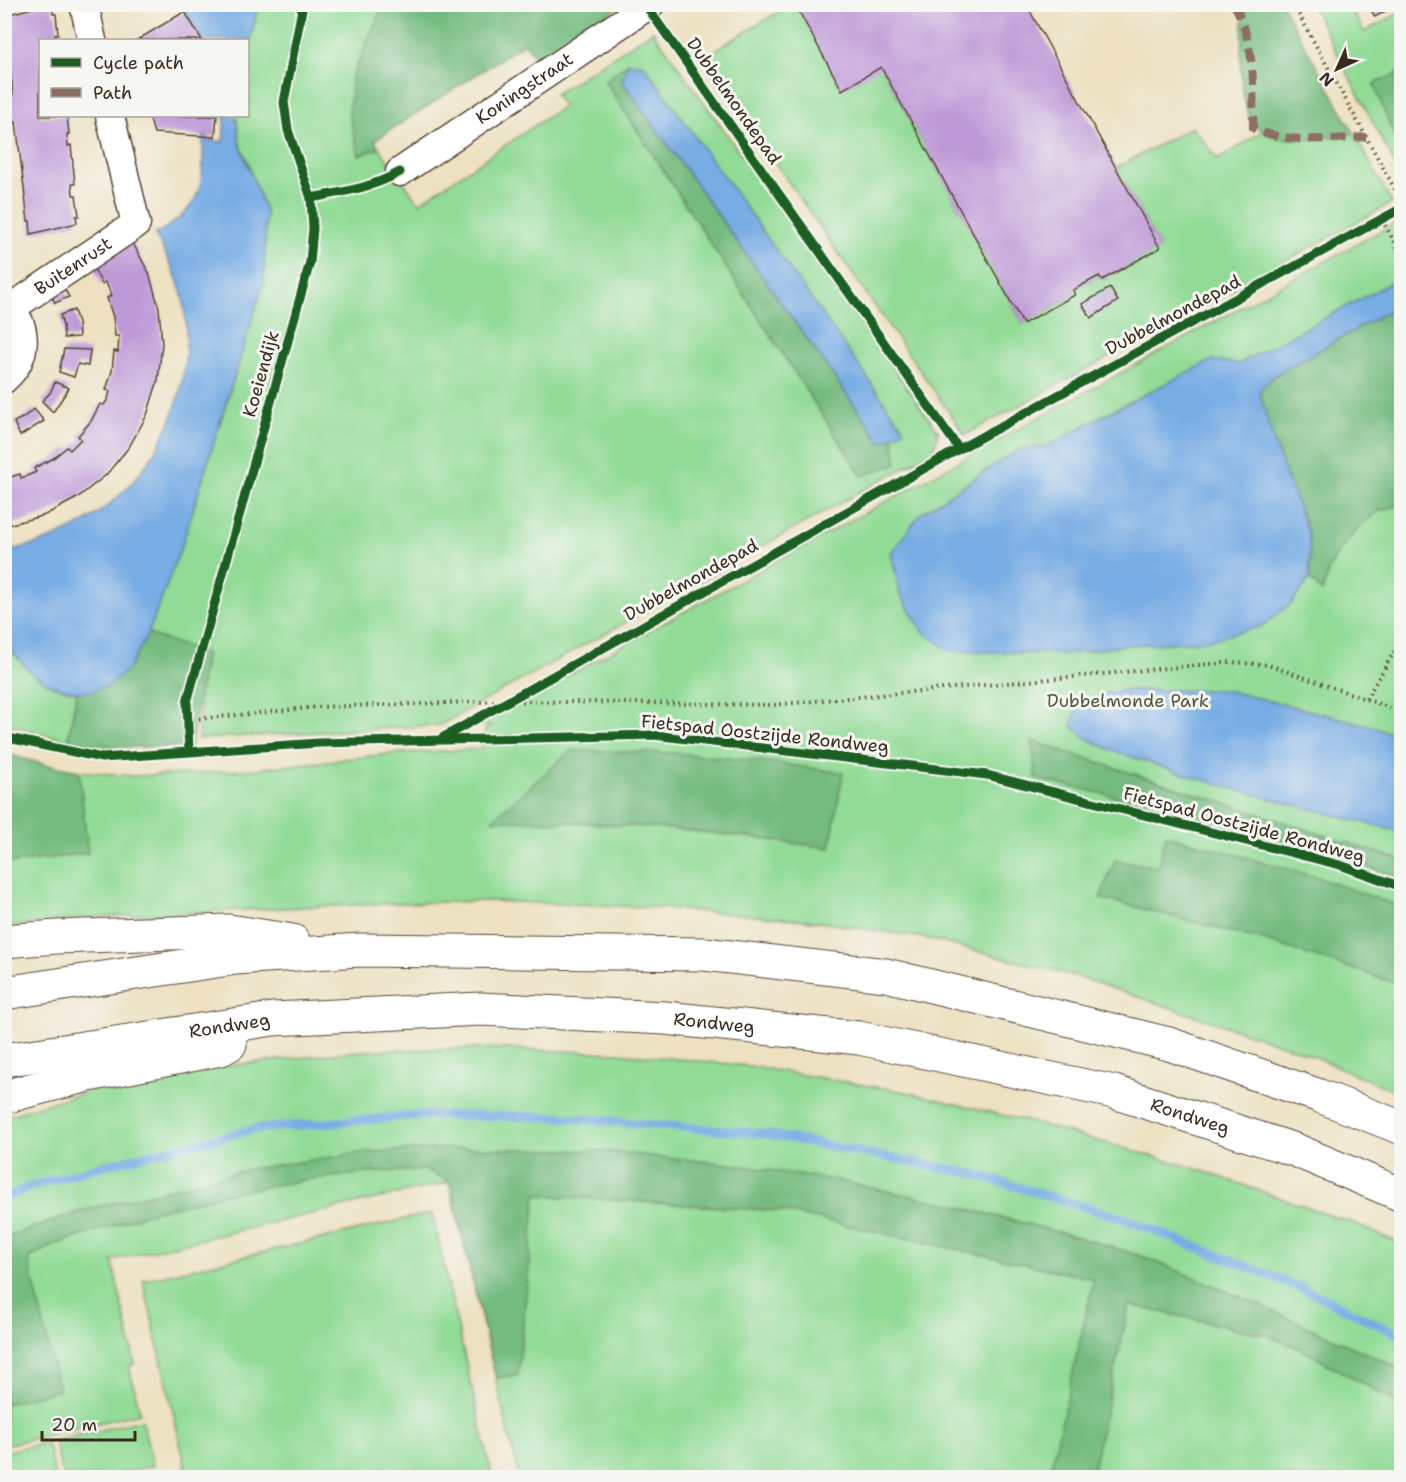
<svg xmlns="http://www.w3.org/2000/svg" width="1406" height="1482" viewBox="0 0 1406 1482" font-family="'Shantell Sans',sans-serif">
<style>
.green{fill:#92db96;stroke:#66825a;stroke-width:1.5}
.forest{fill:#75bb7f;stroke:#58724e;stroke-width:1.5}
.water{fill:#77ace4;stroke:#596b81;stroke-width:1.5}
.lines{fill:none;stroke-linecap:round;stroke-linejoin:round}
.stream{stroke:#77ace4;stroke-width:9}
.building{fill:#be99d7}
.minor-casing{stroke:#564536;stroke-width:31}
.trunk-casing{stroke:#564536;stroke-width:35}
.path{stroke:#564536;stroke-width:4;stroke-dasharray:1.5 4.5;stroke-linecap:butt}
.minor{stroke:#fff;stroke-width:28}
.trunk{stroke:#fff;stroke-width:33}
.quiet{stroke:#8d6e63;stroke-width:8;stroke-dasharray:15 8;stroke-linecap:butt}
.cycleway-casing{stroke:#f6f6f2;stroke-width:13}
.cycleway{stroke:#1b5e20;stroke-width:9}
.labels{text-anchor:middle;dominant-baseline:central;stroke-width:6;stroke-linejoin:round;paint-order:stroke}
.street-label{font-size:18px;fill:#3b2a1e;stroke:#f6f6f2}
.park-label{font-size:18px;fill:#51563c;stroke:#f6f6f2}
</style>
<rect width="100%" height="100%" fill="#f6f6f2"/>
<filter id="ink" filterUnits="userSpaceOnUse"><feTurbulence type="fractalNoise" baseFrequency=".0167" numOctaves="2"/><feDisplacementMap in="SourceGraphic" scale="12" xChannelSelector="R" yChannelSelector="G"/><feConvolveMatrix kernelMatrix="1 2 1 2 8 2 1 2 1" color-interpolation-filters="sRGB"/></filter>
<filter id="wash" filterUnits="userSpaceOnUse"><feTurbulence type="fractalNoise" baseFrequency=".008" numOctaves="4" result="noise"/><feDisplacementMap in="SourceGraphic" scale="24" xChannelSelector="R" yChannelSelector="G"/><feGaussianBlur stdDeviation="1.35" result="paint"/><feColorMatrix in="noise" values="0 0 0 0 0 0 0 0 0 0 0 0 0 0 0 0 0 1.4 0 .05"/><feComposite in="paint" operator="in"/></filter>
<g filter="url(#wash)">
<rect width="100%" height="100%" fill="#ede1c1"/>
<!-- green -->
<g class="green">
<path d="M795,4L881,67L1023,324L1075,295L1073,290L1099,276L1102,280L1160,248L1116,168L1192,127L1218,160L1263,131C1290,146 1325,137 1354,133L1392,203L965,435L702,58L790,5Z"/>
<polygon points="258,5 383,5 352,77 359,155 379,148 419,203 564,106 555,94 653,31 938,431 934,451 440,725 198,739 200,707 197,705 206,653 148,634 183,542 264,281 250,167 240,144 236,116 248,116 248,52"/>
<polygon points="1312,5 1349,5 1364,32 1401,12 1401,176"/>
<polygon points="1401,220 1401,1094 1301,1051 1075,976 925,938 806,920 650,907 487,901 371,904 179,913 83,918 5,927 4,864 87,853 79,771 134,776 191,774 257,769 390,754 480,749 486,728 492,725 475,726"/>
<polygon points="4,644 52,686 77,692 68,741 5,723"/>
<polygon points="480,1048 618,1053 749,1066 906,1092 1023,1120 1191,1167 1353,1223 1401,1244 1401,1477 519,1477 449,1182 112,1260 135,1364 129,1366 140,1413 5,1445 4,1117 98,1088 216,1067 359,1051"/>
<polygon points="432,1213 492,1477 188,1477 143,1280"/>
<polygon points="142,1420 153,1466 104,1477 63,1477 54,1441"/>
<polygon points="47,1442 55,1477 5,1477 5,1452"/>
</g>
<!-- forest -->
<g class="forest">
<polygon points="383,5 383,4 622,5 537,60 525,43 375,140 379,148 359,155 349,114 352,77"/>
<path d="M1231,5H1282L1354,133C1330,137 1275,147 1256,126C1236,106 1241,41 1244,14Z"/>
<polygon points="628,63 622,81 881,442 893,437 897,463 862,476 605,81"/>
<polygon points="1401,72 1401,155 1374,84"/>
<polygon points="1401,304 1401,505 1379,511 1361,525 1344,544 1330,566 1322,592 1310,579 1309,535 1273,440 1258,391 1275,375"/>
<polygon points="148,634 206,653 191,747 114,747 68,741 77,692 89,692 146,638"/>
<path d="M1032,741L1401,860V878C1282,836 1160,805 1036,779Z"/>
<path d="M572,750L671,753L770,762L843,773L830,848C719,832 605,821 492,820Z"/>
<polygon points="4,753 43,764 79,771 88,853 5,864"/>
<polygon points="1166,835 1316,877 1401,907 1401,985 1267,941 1100,898 1115,860 1157,867"/>
<polygon points="468,1148 602,1151 731,1164 834,1180 940,1202 1074,1236 1142,1256 1253,1302 1401,1369 1401,1405 1301,1349 1266,1335 1129,1305 1091,1477 1049,1477 1094,1279 781,1211 536,1195 518,1375 496,1378 450,1182 427,1170 376,1172 304,1180 225,1194 153,1212 57,1244 28,1258 59,1390 5,1404 5,1238 77,1212 250,1169 367,1152"/>
</g>
<!-- water -->
<g class="water">
<polygon points="183,4 258,5 248,52 248,40 202,40 182,6"/>
<polygon points="628,63 644,65 904,429 893,437 881,442 622,81"/>
<path d="M217,116H236L240,144L266,212L264,281L183,542L148,634L129,668L108,686L89,692H77L52,686L32,674L5,643L4,551C124,533 201,424 184,305C180,279 167,257 155,234C202,209 204,186 203,137H208V141H223L225,117Z"/>
<polygon points="1401,277 1401,304 1275,375 1259,391 1273,440 1309,535 1310,578 1292,603 1262,626 1205,641 1126,645 1068,654 950,651 923,632 900,594 891,553 920,514 1019,449 1048,446 1094,420 1212,360 1239,364"/>
<path d="M1123,690H1225L1368,725L1401,737V832C1317,810 1232,791 1150,763C1123,753 1092,747 1072,726C1075,696 1098,696 1123,690Z"/>
</g>
<g class="lines">
<!-- stream -->
<polyline class="stream" points="4,1198 30,1187 101,1166 254,1129 421,1115 558,1117 767,1134 974,1174 1122,1218 1304,1289 1402,1336"/>
</g>
<g id="blocks">
<!-- building -->
<g class="building">
<polygon points="47,4 52,4 53,14 56,14 58,34 55,34 56,40 40,40 40,116 67,116 69,134 67,134 68,146 71,145 75,184 72,184 73,195 76,195 79,216 76,216 77,223 31,234 30,221 28,221 16,122 7,123 4,95 13,94 5,20 7,20 6,15"/>
<polygon points="795,4 1026,4 1160,248 1102,280 1099,276 1073,290 1075,295 1023,324 881,67 842,90"/>
<polygon points="1317,4 1331,4 1320,11"/>
<polygon points="1368,4 1398,4 1375,17"/>
<polygon points="185,12 202,40 137,40 179,15"/>
<polygon points="149,116 217,116 215,137 154,133"/>
<polygon points="131,240 149,273 159,308 162,344 158,380 147,415 129,447 106,475 77,498 45,515 4,526 4,479 20,474 21,478 29,475 36,472 34,468 52,459 67,447 70,450 81,439 78,436 91,421 100,404 104,405 108,399 110,391 106,390 112,371 114,351 118,352 119,336 115,336 113,317 107,298 111,296 109,289 105,282 102,284 92,265"/>
<polygon points="62,285 69,297 55,303 50,293"/>
<polygon points="1110,288 1118,301 1091,318 1082,304"/>
<polygon points="74,310 78,323 79,337 64,338 63,326 60,315"/>
<polygon points="64,349 90,350 88,366 78,364 74,377 59,372"/>
<polygon points="55,382 69,388 53,412 42,401 50,393"/>
<polygon points="34,409 44,421 20,436 14,422 24,417"/>
</g>
</g>
</g>
<g filter="url(#ink)">
<use href="#blocks" fill-opacity="0" stroke="#564536" stroke-width="1.5"/>
<g class="lines">
<!-- minor casing -->
<g class="minor-casing">
<g id="minor">
<polyline points="84,4 92,40"/>
<path id="s1" d="M400,172L650,4"/>
<path d="M4,303C30,324 28,358 4,379"/>
<path id="s2" d="M11,308L136,224L110,116"/>
</g>
</g>
<!-- trunk casing -->
<g class="trunk-casing">
<g id="trunk">
<polyline points="4,941 57,937 229,931 293,941"/>
<polyline points="4,993 236,958 360,950 704,954 886,975 1169,1044 1317,1095 1402,1128"/>
<path id="s3" d="M4,1060L273,1019L481,1009L665,1018L859,1038L1114,1092L1295,1150L1402,1195"/>
<polyline points="4,1097 88,1075 221,1049 230,1044"/>
</g>
</g>
<!-- path -->
<g class="path">
<polyline points="1293,4 1402,202"/>
<polyline points="1382,220 1402,255"/>
<polyline points="1366,699 1402,639"/>
<polyline points="187,720 318,707 507,701 772,705 1231,662 1269,665 1402,712"/>
</g>
<!-- minor -->
<use href="#minor" class="minor"/>
<!-- trunk -->
<use href="#trunk" class="trunk"/>
<!-- quiet -->
<path class="quiet" d="M1234,4C1255,43 1254,85 1253,128C1284,144 1331,139 1366,137"/>
<!-- cycleway casing -->
<g class="cycleway-casing">
<g id="cycleway">
<polyline points="647,7 959,449"/>
<path d="M311,198C342,192 372,188 400,172"/>
<polyline points="4,737 102,758 319,743 654,735 987,775 1340,865 1402,887"/>
<polyline points="442,738 959,449 1402,208"/>
<polyline points="189,751 187,702 310,262 313,228 311,198 288,130 284,102 303,4"/>
</g>
</g>
<!-- cycleway -->
<use href="#cycleway" class="cycleway"/>
</g>
</g>
<g class="labels">
<!-- street labels -->
<g class="street-label">
<text stroke="none"><textPath href="#s1" startOffset="150">Koningstraat</textPath></text>
<text transform="translate(734 101) rotate(55)">Dubbelmondepad</text>
<text stroke="none"><textPath href="#s2" startOffset="75">Buitenrust</textPath></text>
<text transform="translate(1173 315) rotate(-28)">Dubbelmondepad</text>
<text transform="translate(261 374) rotate(-74)">Koeiendijk</text>
<text transform="translate(691 580) rotate(-29)">Dubbelmondepad</text>
<text transform="translate(765 734) rotate(6)">Fietspad Oostzijde Rondweg</text>
<text transform="translate(1244 825) rotate(15)">Fietspad Oostzijde Rondweg</text>
<text stroke="none"><textPath href="#s3" startOffset="714">Rondweg</textPath></text>
<text stroke="none"><textPath href="#s3" startOffset="228">Rondweg</textPath></text>
<text stroke="none"><textPath href="#s3" startOffset="1200">Rondweg</textPath></text>
</g>
<!-- park labels -->
<g class="park-label">
<text x="1128" y="701">Dubbelmonde Park</text>
</g>
</g>
<!-- margin -->
<rect width="1406" height="1482" fill="none" stroke="#f6f6f2" stroke-width="24"/>
<!-- legend -->
<rect x="39" y="39" width="210" height="78" fill="#f6f6f2" stroke="#aba49d" stroke-width="1.5"/>
<rect x="51" y="58" width="30" height="9" fill="#1b5e20" stroke="#aba49d" stroke-width="1.5"/>
<text x="93" y="69" font-size="18" fill="#3b2a1e">Cycle path</text>
<rect x="51" y="88" width="30" height="9" fill="#8d6e63" stroke="#aba49d" stroke-width="1.5"/>
<text x="93" y="99" font-size="18" fill="#3b2a1e">Path</text>
<!-- north arrow -->
<g transform="translate(1337 69) rotate(225)" stroke="#f6f6f2" stroke-width="4.5" paint-order="stroke">
<path d="M0-4.5L10 22L0 15L-10 22Z" fill="#3b2a1e"/>
<text y="-9" font-size="16" font-weight="bold" text-anchor="middle" fill="#3b2a1e">N</text>
</g>
<!-- scale -->
<path d="M42 1431v9h93v-9" fill="none" stroke="#3b2a1e" stroke-width="3"/>
<text x="51" y="1431" font-size="18" fill="#3b2a1e" stroke="#f6f6f2" stroke-width="4.5" paint-order="stroke">20 m</text>
</svg>
